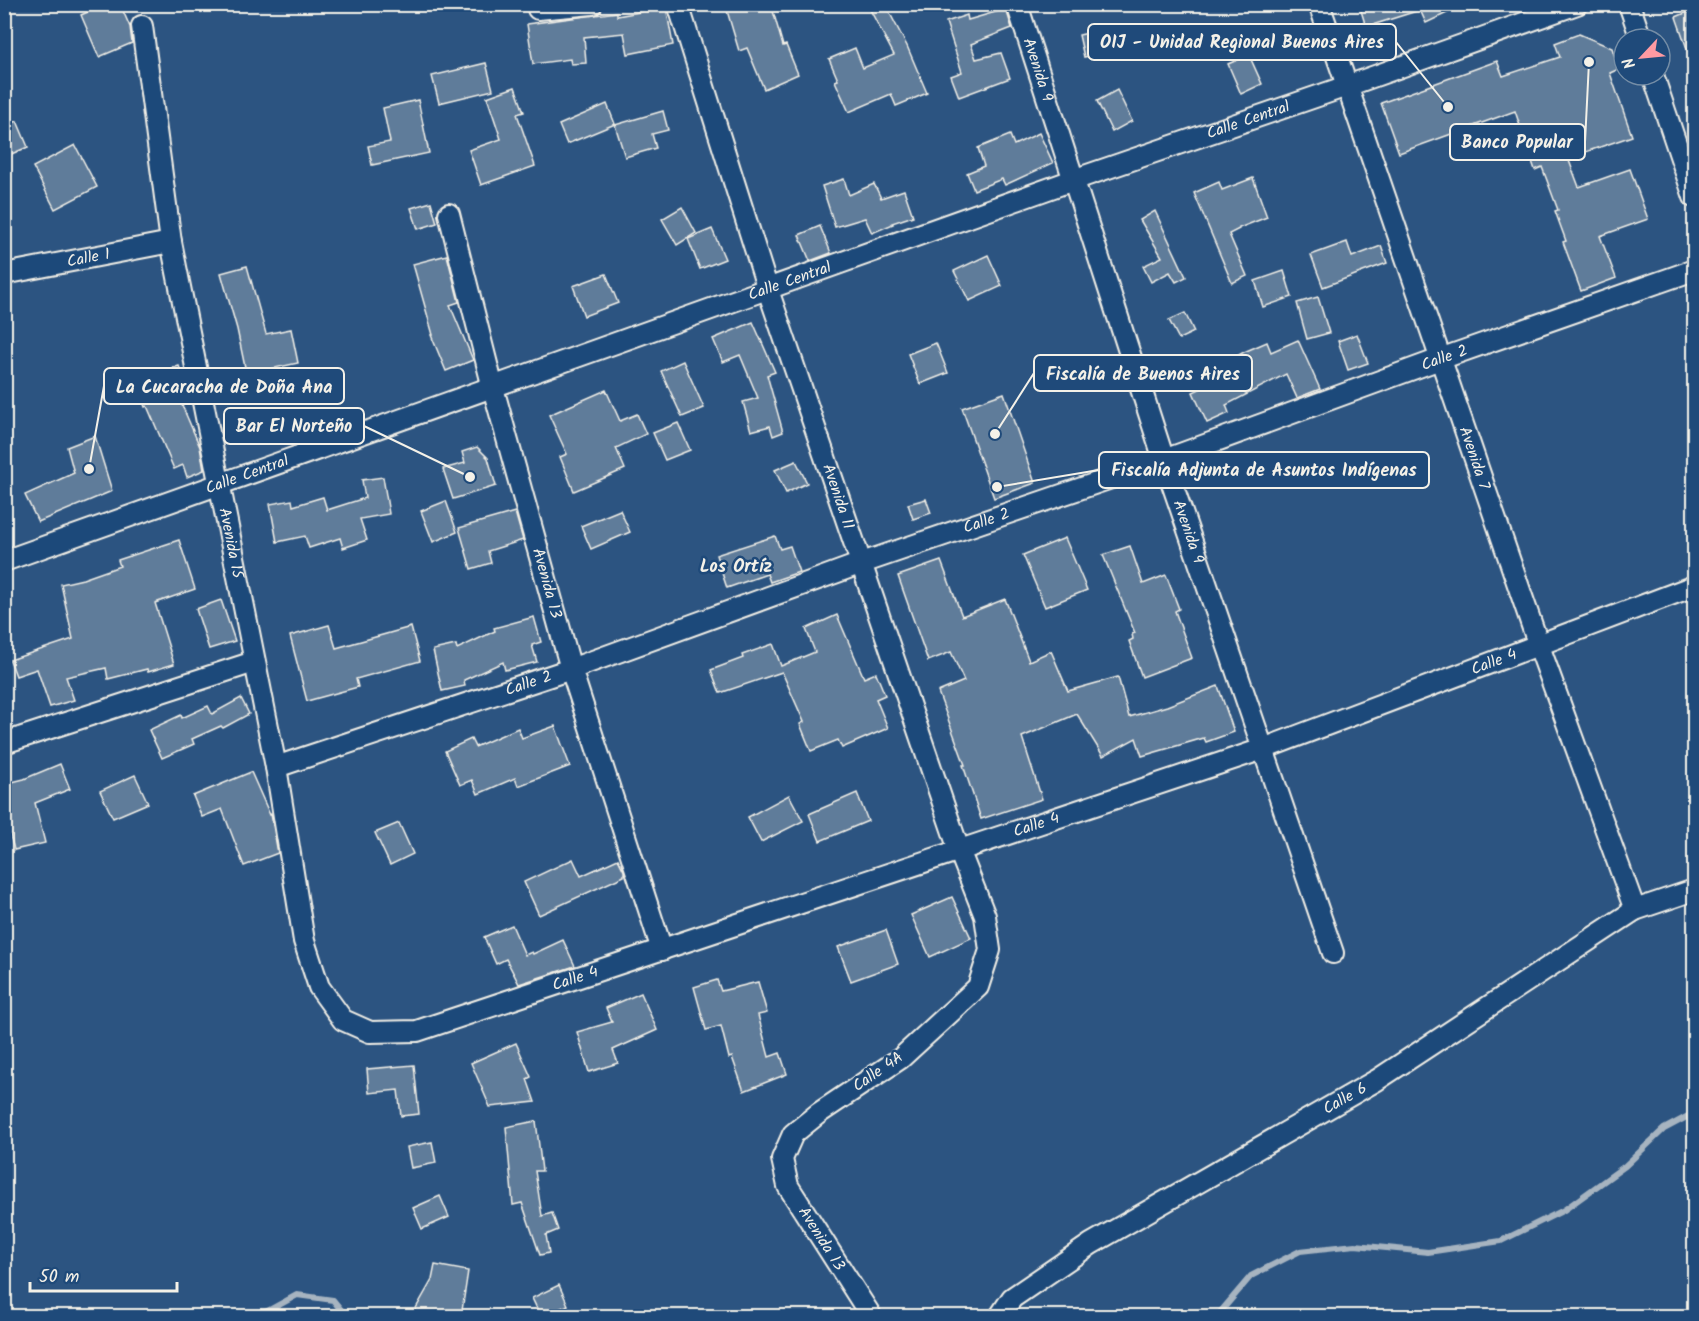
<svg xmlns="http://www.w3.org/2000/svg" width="1699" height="1321" viewBox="0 0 1699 1321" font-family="Kalam,sans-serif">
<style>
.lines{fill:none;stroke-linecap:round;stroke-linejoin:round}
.stream{stroke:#a7b4c0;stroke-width:6}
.building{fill:#5e7b9a;stroke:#f4f1e8;stroke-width:1.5}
.minor-casing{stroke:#f4f1e8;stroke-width:24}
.minor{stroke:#1f4a7a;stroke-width:20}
.labels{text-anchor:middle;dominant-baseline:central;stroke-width:5;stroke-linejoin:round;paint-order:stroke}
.street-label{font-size:16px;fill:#f4f1e8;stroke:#1f4a7a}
.neighbourhood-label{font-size:18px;font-weight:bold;fill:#f4f1e8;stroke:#1f4a7a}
.leader{fill:none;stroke:#f4f1e8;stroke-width:2}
.callout-dot{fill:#f4f1e8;stroke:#1f4a7a;stroke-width:2}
.callout{fill:#1f4a7a;stroke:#f4f1e8;stroke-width:2}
.callout-label{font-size:18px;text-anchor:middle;font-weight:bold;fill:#f4f1e8}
</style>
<rect width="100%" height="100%" fill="#2c5481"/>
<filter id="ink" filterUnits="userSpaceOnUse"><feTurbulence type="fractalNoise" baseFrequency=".0167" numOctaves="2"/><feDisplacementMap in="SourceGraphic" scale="12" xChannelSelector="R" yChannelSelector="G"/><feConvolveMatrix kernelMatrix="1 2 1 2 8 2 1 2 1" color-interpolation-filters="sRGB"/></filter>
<g filter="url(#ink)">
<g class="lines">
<!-- stream -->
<g class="stream">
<polyline points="264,1316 266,1312 297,1295 333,1300 346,1316"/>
<polyline points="1217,1316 1251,1276 1300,1251 1355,1245 1428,1252 1501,1241 1564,1210 1625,1166 1664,1129 1694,1113"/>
</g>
</g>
<!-- building -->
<g class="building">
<polygon points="105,4 120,4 130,27 132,43 99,57 81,15"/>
<polygon points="725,4 771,4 783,46 786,45 798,74 764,89 747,48 739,51"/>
<polygon points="867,4 885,4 907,46 927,93 896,106 891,94 849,112 835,81 838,80 829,59 855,48 863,68 894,55"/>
<polygon points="1359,4 1466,4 1426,23 1420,10 1366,27"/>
<polygon points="666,7 673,45 628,54 624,33 584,37 586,63 571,64 570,59 533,64 527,24 617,12 617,16"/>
<polygon points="1006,9 1012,28 971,44 976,59 1001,53 1010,78 959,97 951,76 962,72 946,22 967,15 968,20"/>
<polygon points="1695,9 1695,63 1692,63 1676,17"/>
<polygon points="1106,29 1111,51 1084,57 1079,35"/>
<polygon points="1579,34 1612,48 1619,69 1610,73 1632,136 1568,158 1579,187 1630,169 1648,219 1600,236 1616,278 1581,291 1563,242 1566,241 1555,211 1558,210 1542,167 1535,170 1515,111 1399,153 1381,103 1497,61 1503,76 1560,57 1555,43"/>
<polygon points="1249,55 1262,84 1241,94 1228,64"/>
<polygon points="486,63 493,90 439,103 432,76"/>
<polygon points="515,87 524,112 517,114 535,166 481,185 469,150 501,139 487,97"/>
<polygon points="1117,90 1132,121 1112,132 1097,101"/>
<polygon points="418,100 429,153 372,165 368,146 390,142 383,108"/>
<polygon points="607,104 615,124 567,144 559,125"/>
<polygon points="663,111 668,130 652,134 656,148 625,157 615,125"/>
<polygon points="17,121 28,147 4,157 4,127"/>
<polygon points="1039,133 1053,163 1005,185 1002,179 974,190 967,173 984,166 978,148 1010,135 1014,145"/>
<polygon points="75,145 97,187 55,209 33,167"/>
<polygon points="1253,178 1267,217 1239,228 1239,229 1229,234 1247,276 1232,283 1194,193 1219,182 1222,190"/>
<polygon points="844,179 849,195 874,184 881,198 904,190 913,216 892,223 893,224 872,233 865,218 835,227 822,186"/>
<polygon points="431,202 437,223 418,229 411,208"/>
<polygon points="682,207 696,233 677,245 662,219"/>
<polygon points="1155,211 1186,277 1176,282 1170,272 1151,282 1143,266 1162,257 1140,220"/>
<polygon points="820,226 831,253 810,261 799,235"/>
<polygon points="712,229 725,259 700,269 688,239"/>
<polygon points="1347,242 1352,257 1381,246 1387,263 1323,287 1311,255"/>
<polygon points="447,255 459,302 450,305 473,360 446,371 431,335 433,335 413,264"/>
<polygon points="988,255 1002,286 969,301 954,271"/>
<polygon points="247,266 266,334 291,329 298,363 270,369 274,386 240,392 237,374 246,372 237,329 221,273"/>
<polygon points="1284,271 1292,297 1263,307 1255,281"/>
<polygon points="606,274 618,303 584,316 573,286"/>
<polygon points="1318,297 1329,333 1307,339 1297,303"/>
<polygon points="1185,313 1194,332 1179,339 1169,320"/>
<polygon points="753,322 775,372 767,375 783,432 773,436 770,426 751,431 743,402 758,398 740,355 723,362 713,339"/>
<polygon points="1357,334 1368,363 1348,370 1338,341"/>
<polygon points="1298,340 1320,389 1297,398 1286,374 1226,405 1229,413 1207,423 1193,392 1226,377 1220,366 1244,352 1267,342 1271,352"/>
<polygon points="936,343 948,373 920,384 908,354"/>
<polygon points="683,361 704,408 682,417 661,371"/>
<polygon points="179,366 189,392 178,396 200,447 204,470 187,477 183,465 174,469 147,406 145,407 136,381"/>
<polygon points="606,390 620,421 637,414 646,434 616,448 625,469 574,491 560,457 567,454 549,415"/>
<polygon points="1004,393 1035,483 994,498 962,408"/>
<polygon points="678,423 690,450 665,460 653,433"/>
<polygon points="95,436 112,491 38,522 25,495 74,473 67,447"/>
<polygon points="477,447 488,458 496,486 453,499 443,469 465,463 462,452"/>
<polygon points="796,461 807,483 786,493 775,470"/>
<polygon points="383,477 389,514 360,519 367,540 343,548 340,538 309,548 305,536 277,542 270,504 292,500 293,506 323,497 327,510 365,498 362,480"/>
<polygon points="926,499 931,513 913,519 908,504"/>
<polygon points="446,501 457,532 433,542 421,511"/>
<polygon points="620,510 630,532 591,549 581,526"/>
<polygon points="515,512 523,540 488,551 491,563 471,569 459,528"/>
<polygon points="775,536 780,549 790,546 799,572 770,582 767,574 727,588 716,555"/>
<polygon points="1065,538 1087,590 1045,607 1023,555"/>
<polygon points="179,540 195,589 155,603 174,664 148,672 147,669 108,679 106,668 66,677 74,700 50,707 37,669 16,676 10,660 73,639 61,584 83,579 120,566 118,560"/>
<polygon points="1130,546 1143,584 1166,575 1179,609 1175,611 1192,658 1142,677 1129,641 1133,639 1132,634 1135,633 1103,555"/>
<polygon points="941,561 962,616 1005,599 1029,661 1051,651 1068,691 1118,677 1129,717 1167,706 1218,686 1234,732 1206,742 1204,738 1142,756 1136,738 1103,756 1077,714 1022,737 1042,799 981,819 963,765 965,765 938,692 964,681 951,652 928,661 898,576"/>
<polygon points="221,600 235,641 209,649 196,609"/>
<polygon points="837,615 864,678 876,673 885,695 876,699 888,728 842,748 838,740 811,751 800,724 804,722 782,672 720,693 711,670 743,658 742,655 773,644 781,666 815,652 806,629"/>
<polygon points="534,617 541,642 532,645 537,662 505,670 503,662 464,680 465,686 442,691 433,650 456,645 457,649 495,631 494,628"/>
<polygon points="329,625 336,648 411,627 420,661 356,679 358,687 307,701 290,636"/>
<polygon points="241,698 249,714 223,728 221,726 192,739 194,744 162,758 149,730 181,715 182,718 208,706 212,714"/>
<polygon points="555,726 570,766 518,786 515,778 478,794 472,780 460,785 445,751 471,739 475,747 518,728 522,738"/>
<polygon points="60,764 70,789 35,803 45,843 14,850 4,811 4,784 24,779"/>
<polygon points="251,772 270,815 271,814 278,853 244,866 222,809 202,817 193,796"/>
<polygon points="135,775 148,803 113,818 100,791"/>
<polygon points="857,793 868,821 820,841 809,814"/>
<polygon points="789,795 803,821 761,842 748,817"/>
<polygon points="399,823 413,854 390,865 375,833"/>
<polygon points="573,859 581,876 618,859 624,871 624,876 539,915 524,882"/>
<polygon points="952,897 971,938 930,957 911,915"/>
<polygon points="512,925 525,955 532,952 533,954 563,940 575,966 519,984 506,959 496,964 484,937"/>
<polygon points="886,930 898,964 851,981 838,947"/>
<polygon points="717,980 721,991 758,982 767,1013 758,1015 769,1057 780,1053 787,1074 744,1091 732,1057 729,1058 721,1026 706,1030 694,987"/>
<polygon points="641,993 657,1030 613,1050 618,1063 589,1072 577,1032 612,1022 606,1008"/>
<polygon points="516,1043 531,1077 527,1079 535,1102 490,1107 471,1063"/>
<polygon points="414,1065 419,1114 401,1116 398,1090 369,1093 367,1069"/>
<polygon points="536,1121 542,1171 535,1171 542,1216 552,1213 558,1230 546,1235 549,1253 540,1255 522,1203 513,1205 506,1127"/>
<polygon points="432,1142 436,1163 411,1168 407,1147"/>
<polygon points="440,1196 449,1217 422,1229 413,1208"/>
<polygon points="435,1265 468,1271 461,1317 411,1317 432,1280"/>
<polygon points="559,1285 568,1305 541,1317 532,1298"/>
</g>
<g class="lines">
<!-- minor casing -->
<g class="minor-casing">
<g id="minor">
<path id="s1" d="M678,4L768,290L959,850L985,916L990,950L978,987L901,1058L819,1113L793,1134L782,1159L788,1186L871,1316"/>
<path id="s2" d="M1017,4L1164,460L1333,953"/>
<path id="s3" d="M1319,4L1539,646L1635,910"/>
<polyline points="1629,4 1641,39"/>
<polyline points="538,9 592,4"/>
<path id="s4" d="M142,26L171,242L276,767L304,941L319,987L343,1020L370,1032L417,1031L1263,749L1694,586"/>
<polyline points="1653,75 1694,197"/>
<path id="s5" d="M449,214L493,388L571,669L662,950"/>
<path id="s6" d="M4,274L171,242"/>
<path id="s7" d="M4,561L1073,180L1347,86L1577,4"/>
<polyline points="4,743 254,662"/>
<path id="s8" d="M276,767L571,669L862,563L1164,460L1440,359L1694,270"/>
<path id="s9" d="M1000,1316L1012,1298L1091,1244L1377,1080L1635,910L1694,890"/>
</g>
</g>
<!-- minor -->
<use href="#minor" class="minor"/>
</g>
</g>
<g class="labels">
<!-- street labels -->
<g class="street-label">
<text stroke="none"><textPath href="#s2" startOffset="69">Avenida 9</textPath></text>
<text stroke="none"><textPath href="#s7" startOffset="1320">Calle Central</textPath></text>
<text stroke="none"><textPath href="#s6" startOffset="86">Calle 1</textPath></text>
<text stroke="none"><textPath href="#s7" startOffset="834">Calle Central</textPath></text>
<text stroke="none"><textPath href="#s8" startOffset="1238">Calle 2</textPath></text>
<text stroke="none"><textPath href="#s3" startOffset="480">Avenida 7</textPath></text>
<text stroke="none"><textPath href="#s7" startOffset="258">Calle Central</textPath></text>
<text stroke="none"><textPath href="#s1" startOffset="518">Avenida 11</textPath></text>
<text stroke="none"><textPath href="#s8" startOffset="752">Calle 2</textPath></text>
<text stroke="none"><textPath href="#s2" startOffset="555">Avenida 9</textPath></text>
<text stroke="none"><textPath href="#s4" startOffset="525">Avenida 15</textPath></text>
<text stroke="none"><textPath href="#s5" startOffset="382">Avenida 13</textPath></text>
<text stroke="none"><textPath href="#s4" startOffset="2234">Calle 4</textPath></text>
<text stroke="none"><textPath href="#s8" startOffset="266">Calle 2</textPath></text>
<text stroke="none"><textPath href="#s4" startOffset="1748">Calle 4</textPath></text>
<text stroke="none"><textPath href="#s4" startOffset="1262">Calle 4</textPath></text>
<text transform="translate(878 1072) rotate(-35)">Calle 4A</text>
<text stroke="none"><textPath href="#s9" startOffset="410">Calle 6</textPath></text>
<text stroke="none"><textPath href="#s1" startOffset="1390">Avenida 13</textPath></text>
</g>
<!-- neighbourhood labels -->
<g class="neighbourhood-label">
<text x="736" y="567">Los Ortíz</text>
</g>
</g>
<!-- callouts -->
<path class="leader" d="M1448 107L1396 42M1589 62L1585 142M995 434L1034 373M89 469L104 386M470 477L364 426M997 487L1099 470"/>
<g class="callout-dot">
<circle cx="1448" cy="107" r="6"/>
<circle cx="1589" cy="62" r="6"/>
<circle cx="995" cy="434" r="6"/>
<circle cx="89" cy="469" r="6"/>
<circle cx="470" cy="477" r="6"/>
<circle cx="997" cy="487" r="6"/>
</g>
<g class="callout">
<rect x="1088" y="24" width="308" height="36" rx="6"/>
<rect x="1450" y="124" width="135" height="36" rx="6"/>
<rect x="1034" y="355" width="218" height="36" rx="6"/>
<rect x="104" y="368" width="240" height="36" rx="6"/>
<rect x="224" y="408" width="140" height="36" rx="6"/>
<rect x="1099" y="452" width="330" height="36" rx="6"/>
</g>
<g class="callout-label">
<text x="1242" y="48">OIJ - Unidad Regional Buenos Aires</text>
<text x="1517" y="148">Banco Popular</text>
<text x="1143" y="380">Fiscalía de Buenos Aires</text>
<text x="224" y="393">La Cucaracha de Doña Ana</text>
<text x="294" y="432">Bar El Norteño</text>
<text x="1264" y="476">Fiscalía Adjunta de Asuntos Indígenas</text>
</g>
<!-- margin -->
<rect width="1699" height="1321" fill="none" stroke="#1f4a7a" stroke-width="24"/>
<rect x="12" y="12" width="1675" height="1297" fill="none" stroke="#f4f1e8" stroke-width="2" filter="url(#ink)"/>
<!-- north arrow -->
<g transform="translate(1642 57) rotate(244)"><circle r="28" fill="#1f4a7a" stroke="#748da6" stroke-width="1.5"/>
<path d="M0-4.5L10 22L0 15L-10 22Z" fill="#ff9aa2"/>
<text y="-9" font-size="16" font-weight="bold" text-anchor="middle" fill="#f4f1e8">N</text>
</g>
<!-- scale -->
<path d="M30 1282v9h147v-9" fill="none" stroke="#f4f1e8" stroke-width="3"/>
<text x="39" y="1282" font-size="18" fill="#f4f1e8" stroke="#1f4a7a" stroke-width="4.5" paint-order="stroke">50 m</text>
</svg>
